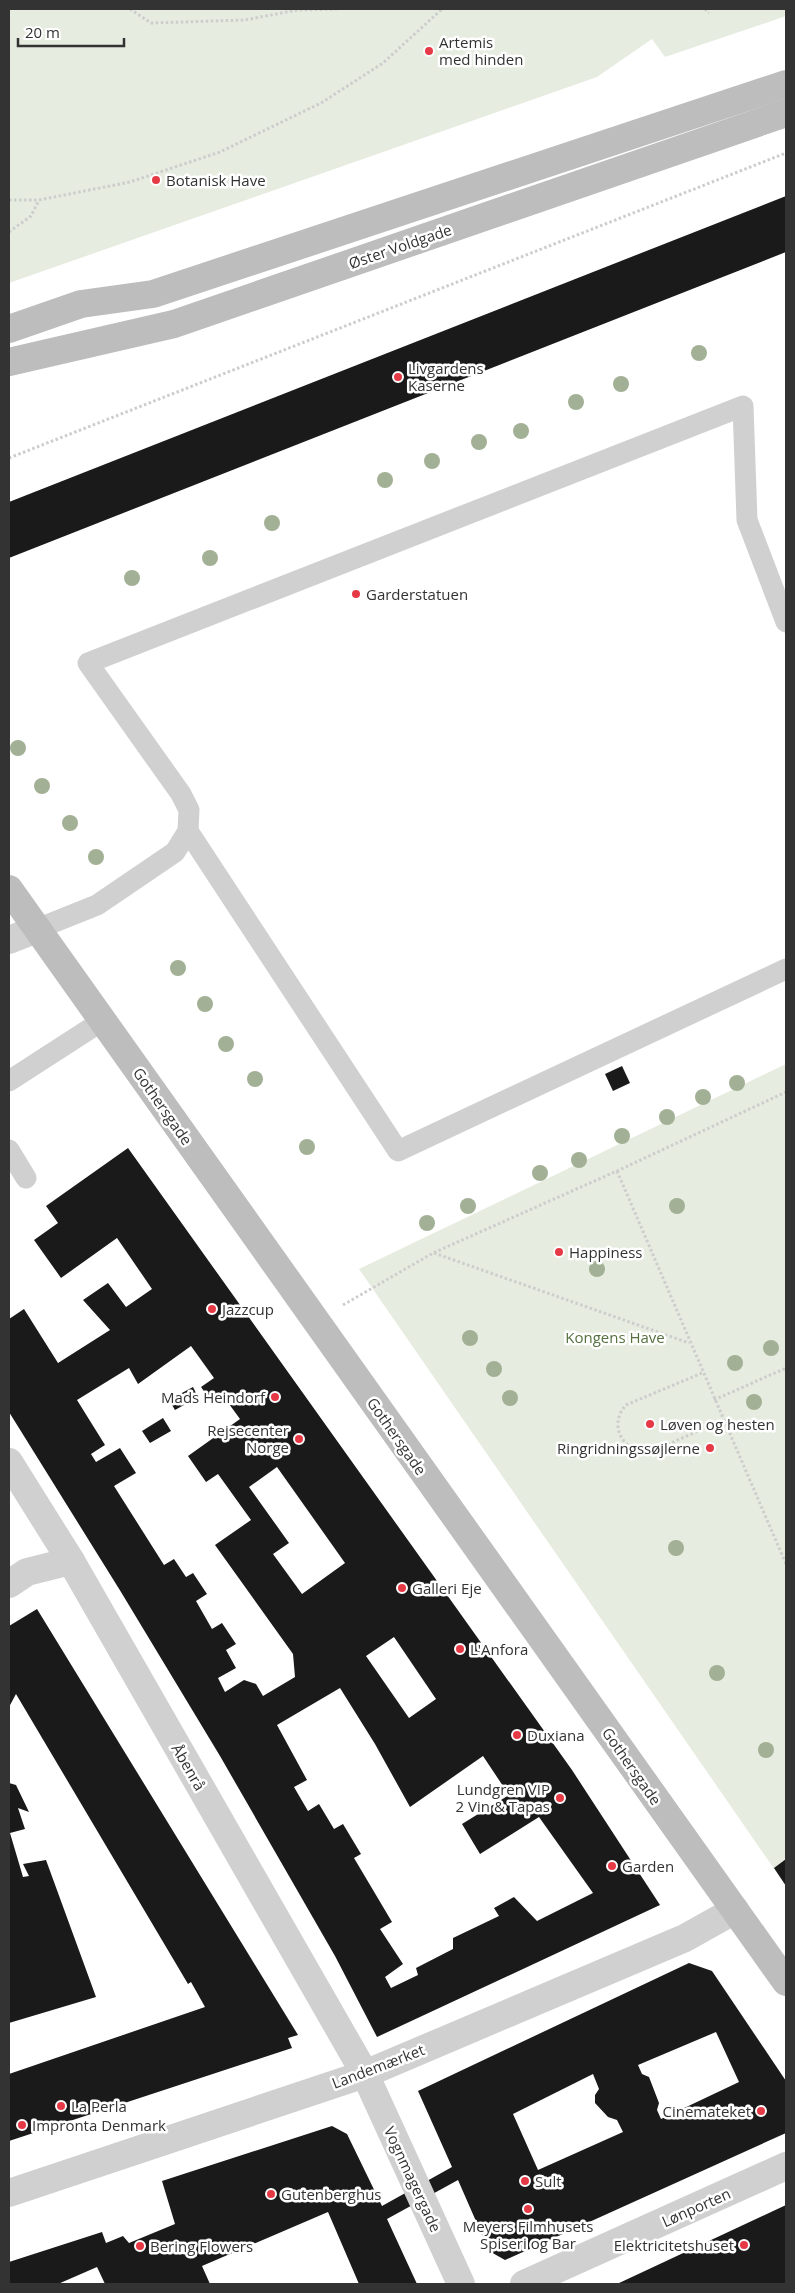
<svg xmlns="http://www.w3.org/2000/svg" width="795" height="2293" viewBox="0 0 795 2293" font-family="'Open Sans',sans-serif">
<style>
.green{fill:#e6ecdf}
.building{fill:#1a1a1a;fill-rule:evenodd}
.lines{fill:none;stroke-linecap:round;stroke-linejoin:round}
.path{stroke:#cdcdcd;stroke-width:3;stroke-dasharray:2.5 2.5;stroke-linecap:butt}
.lane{stroke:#d0d0d0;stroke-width:21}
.street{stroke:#d0d0d0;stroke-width:28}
.secondary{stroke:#bdbdbd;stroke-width:28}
.tree{fill:#a2b095}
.poi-dot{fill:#e63946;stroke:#fff;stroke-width:2}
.labels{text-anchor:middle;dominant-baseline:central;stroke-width:5;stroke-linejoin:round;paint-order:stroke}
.poi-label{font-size:15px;fill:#333;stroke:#fff;text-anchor:start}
.street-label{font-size:15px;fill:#333;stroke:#fff}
.park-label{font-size:15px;fill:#56703f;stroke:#fff}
</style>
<rect width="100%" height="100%" fill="#fff"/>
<!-- green -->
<g class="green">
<polygon points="9,9 786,9 786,16 665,57 652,39 597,77 9,283"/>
<polygon points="786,1064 786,1886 359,1269"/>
</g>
<!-- building -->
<g class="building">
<polygon points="786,196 786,252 9,558 9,502"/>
<polygon points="622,1066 630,1083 613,1091 605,1074"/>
<path d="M128,1148L572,1770L660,1905L377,2037L335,1956L220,1756L121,1592L9,1412V1319L24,1309L58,1363L110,1330L83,1300L108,1283L126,1307L152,1289L117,1238L61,1278L34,1240L58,1223L46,1206ZM191,1346L214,1378L201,1387L210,1400L221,1393L240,1419L188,1456L206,1482L218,1474L251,1520L215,1545L293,1654L295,1677L263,1696L256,1684L244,1680L225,1692L218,1678L236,1668L226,1650L236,1644L222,1623L212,1629L196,1601L207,1594L193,1573L186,1577L174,1559L164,1565L114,1486L136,1473L120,1448L96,1462L91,1454L105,1445L77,1400L129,1368L138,1384ZM277,1467L345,1563L302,1594L273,1554L289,1543L249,1487ZM394,1637L436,1699L409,1718L366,1656ZM340,1688L375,1744L410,1807L483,1756L509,1795L462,1824L480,1854L539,1817L593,1893L537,1921L514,1897L494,1908L499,1916L453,1938V1949L416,1968L418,1975L391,1988L385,1977L403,1964L380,1929L392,1922L354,1858L361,1854L343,1824L334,1829L319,1804L308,1811L294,1787L307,1780L277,1725Z"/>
<polygon points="193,1387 198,1397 175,1410 169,1400"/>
<polygon points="163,1418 171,1431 150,1443 142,1431"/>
<polygon points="37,1609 298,2035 288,2038 292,2048 9,2141 9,2074 205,2007 191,1982 188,1984 16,1694 9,1707 9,1626"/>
<polygon points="9,1783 16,1785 29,1812 18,1808 25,1829 10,1833 23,1877 29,1876 23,1864 46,1860 96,1997 9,2023"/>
<polygon points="786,1859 786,1886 774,1868"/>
<path d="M689,1963L712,1971L786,2081V2133L505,2260L489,2251L458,2180L387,2219L417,2284H359L328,2212L202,2266L210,2284H105L97,2267L58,2284H9V2262L102,2232L106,2243L123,2236L129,2243L175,2224L162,2181L332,2126L347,2134L382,2206L452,2167L418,2091ZM716,2032L739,2082L661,2119L657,2110L659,2103L649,2077L642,2074L638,2065ZM593,2074L599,2089L595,2095V2103L608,2117L617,2120L623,2132L538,2170L513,2114Z"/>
<polygon points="786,2205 786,2284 617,2284"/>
</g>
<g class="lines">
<!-- path -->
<g class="path">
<polyline points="130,9 151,23 245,20 297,10 338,9"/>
<polyline points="705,9 709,13"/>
<polyline points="9,200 39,200 130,182 220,152 321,103 383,63 442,9"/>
<polyline points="9,232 31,216 39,200"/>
<polyline points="9,458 786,153"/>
<polyline points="617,1171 786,1564"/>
<polyline points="434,1253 689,1343"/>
<polyline points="343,1305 433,1253 617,1171 786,1092"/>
<path d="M702,1373L626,1405C606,1427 626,1456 653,1451L723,1420"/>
<polyline points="714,1400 786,1368"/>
</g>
<!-- lane -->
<g class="lane">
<polyline points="188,831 398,1151 786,969"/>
<polyline points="37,929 97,905 175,852 188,831 189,810 181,794 88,663 743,406 747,520 786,622"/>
<polyline points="9,1081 102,1021"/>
<polyline points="9,1150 26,1178"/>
</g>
<!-- street -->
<g class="street">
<polyline points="9,940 37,929"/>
<polyline points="9,1462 71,1561 365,2074 461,2284"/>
<polyline points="9,1584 27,1572 71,1561"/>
<polyline points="9,2193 365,2074 685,1938 735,1910"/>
<polyline points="524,2284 786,2166"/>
</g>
<!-- secondary -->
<g class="secondary">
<polyline points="9,329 81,304 153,294 786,84"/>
<polyline points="9,362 174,324 786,113"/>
<polyline points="9,889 786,1982"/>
</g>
</g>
<!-- trees -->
<g class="tree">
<circle cx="699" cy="353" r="8"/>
<circle cx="621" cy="384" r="8"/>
<circle cx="576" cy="402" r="8"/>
<circle cx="521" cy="431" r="8"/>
<circle cx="479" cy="442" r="8"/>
<circle cx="432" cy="461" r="8"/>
<circle cx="385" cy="480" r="8"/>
<circle cx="272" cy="523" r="8"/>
<circle cx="210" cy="558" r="8"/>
<circle cx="132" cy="578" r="8"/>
<circle cx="18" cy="748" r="8"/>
<circle cx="42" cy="786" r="8"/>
<circle cx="70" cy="823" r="8"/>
<circle cx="96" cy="857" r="8"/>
<circle cx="178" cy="968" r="8"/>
<circle cx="205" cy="1004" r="8"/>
<circle cx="226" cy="1044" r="8"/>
<circle cx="255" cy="1079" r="8"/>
<circle cx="737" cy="1083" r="8"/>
<circle cx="703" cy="1097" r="8"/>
<circle cx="667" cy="1117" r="8"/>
<circle cx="622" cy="1136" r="8"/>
<circle cx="307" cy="1147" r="8"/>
<circle cx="579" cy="1160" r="8"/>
<circle cx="540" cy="1173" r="8"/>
<circle cx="468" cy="1206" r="8"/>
<circle cx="677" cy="1206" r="8"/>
<circle cx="427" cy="1223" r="8"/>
<circle cx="597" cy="1269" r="8"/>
<circle cx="470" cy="1338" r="8"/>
<circle cx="771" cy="1348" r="8"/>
<circle cx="735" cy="1363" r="8"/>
<circle cx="494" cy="1369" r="8"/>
<circle cx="510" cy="1398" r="8"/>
<circle cx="754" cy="1402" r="8"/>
<circle cx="676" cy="1548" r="8"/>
<circle cx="717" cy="1673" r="8"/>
<circle cx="766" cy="1750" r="8"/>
</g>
<!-- markers -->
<g class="poi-dot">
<circle cx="429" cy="51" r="5"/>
<circle cx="156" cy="180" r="5"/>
<circle cx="398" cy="377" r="5"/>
<circle cx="356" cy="594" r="5"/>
<circle cx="559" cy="1252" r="5"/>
<circle cx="212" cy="1309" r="5"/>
<circle cx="275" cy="1397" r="5"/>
<circle cx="650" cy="1424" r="5"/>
<circle cx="299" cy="1439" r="5"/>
<circle cx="710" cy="1448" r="5"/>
<circle cx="402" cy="1588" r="5"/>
<circle cx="460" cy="1649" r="5"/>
<circle cx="517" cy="1735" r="5"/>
<circle cx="560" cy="1798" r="5"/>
<circle cx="612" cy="1866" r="5"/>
<circle cx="61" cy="2106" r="5"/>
<circle cx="761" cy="2111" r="5"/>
<circle cx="22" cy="2125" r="5"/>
<circle cx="525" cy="2181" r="5"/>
<circle cx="271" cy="2194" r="5"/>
<circle cx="528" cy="2209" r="5"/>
<circle cx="744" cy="2245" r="5"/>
<circle cx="140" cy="2246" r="5"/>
</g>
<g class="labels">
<!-- poi labels -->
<g class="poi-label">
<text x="439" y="42">Artemis<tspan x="439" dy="17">med hinden</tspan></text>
<text x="166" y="180">Botanisk Have</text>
<text x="408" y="368">Livgardens<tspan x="408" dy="17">Kaserne</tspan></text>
<text x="366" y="594">Garderstatuen</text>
<text x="569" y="1252">Happiness</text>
<text x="222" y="1309">Jazzcup</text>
<text x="265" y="1397" text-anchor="end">Mads Heindorf</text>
<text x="660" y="1424">Løven og hesten</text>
<text x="289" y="1430" text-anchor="end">Rejsecenter<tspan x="289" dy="17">Norge</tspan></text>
<text x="700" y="1448" text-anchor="end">Ringridningssøjlerne</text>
<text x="412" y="1588">Galleri Eje</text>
<text x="470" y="1649">L'Anfora</text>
<text x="527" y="1735">Duxiana</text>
<text x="550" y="1789" text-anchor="end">Lundgren VIP<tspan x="550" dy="17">2 Vin &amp; Tapas</tspan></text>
<text x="622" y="1866">Garden</text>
<text x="71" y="2106">La Perla</text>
<text x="751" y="2111" text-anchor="end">Cinemateket</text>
<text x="32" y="2125">Impronta Denmark</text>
<text x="535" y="2181">Sult</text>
<text x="281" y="2194">Gutenberghus</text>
<text x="528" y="2226" text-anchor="middle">Meyers Filmhusets<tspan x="528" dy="17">Spiseri og Bar</tspan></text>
<text x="734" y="2245" text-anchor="end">Elektricitetshuset</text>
<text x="150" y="2246">Bering Flowers</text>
</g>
<!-- street labels -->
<g class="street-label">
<text transform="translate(400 246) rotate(-19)">Øster Voldgade</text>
<text transform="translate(163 1106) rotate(55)">Gothersgade</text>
<text transform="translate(397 1436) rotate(55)">Gothersgade</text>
<text transform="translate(632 1766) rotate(55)">Gothersgade</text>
<text transform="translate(189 1767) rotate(60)">Åbenrå</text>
<text transform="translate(378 2066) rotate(-21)">Landemærket</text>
<text transform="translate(413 2179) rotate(65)">Vognmagergade</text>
<text transform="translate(696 2207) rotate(-24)">Lønporten</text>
</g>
<!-- park labels -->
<g class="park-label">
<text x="615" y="1337">Kongens Have</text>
</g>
</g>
<!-- border -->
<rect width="795" height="2293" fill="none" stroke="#333333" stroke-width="20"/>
<!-- scale -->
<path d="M18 38v8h106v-8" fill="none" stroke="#333333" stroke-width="2.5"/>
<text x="25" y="38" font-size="15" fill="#333333" stroke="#ffffff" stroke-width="4" paint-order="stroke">20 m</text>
</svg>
